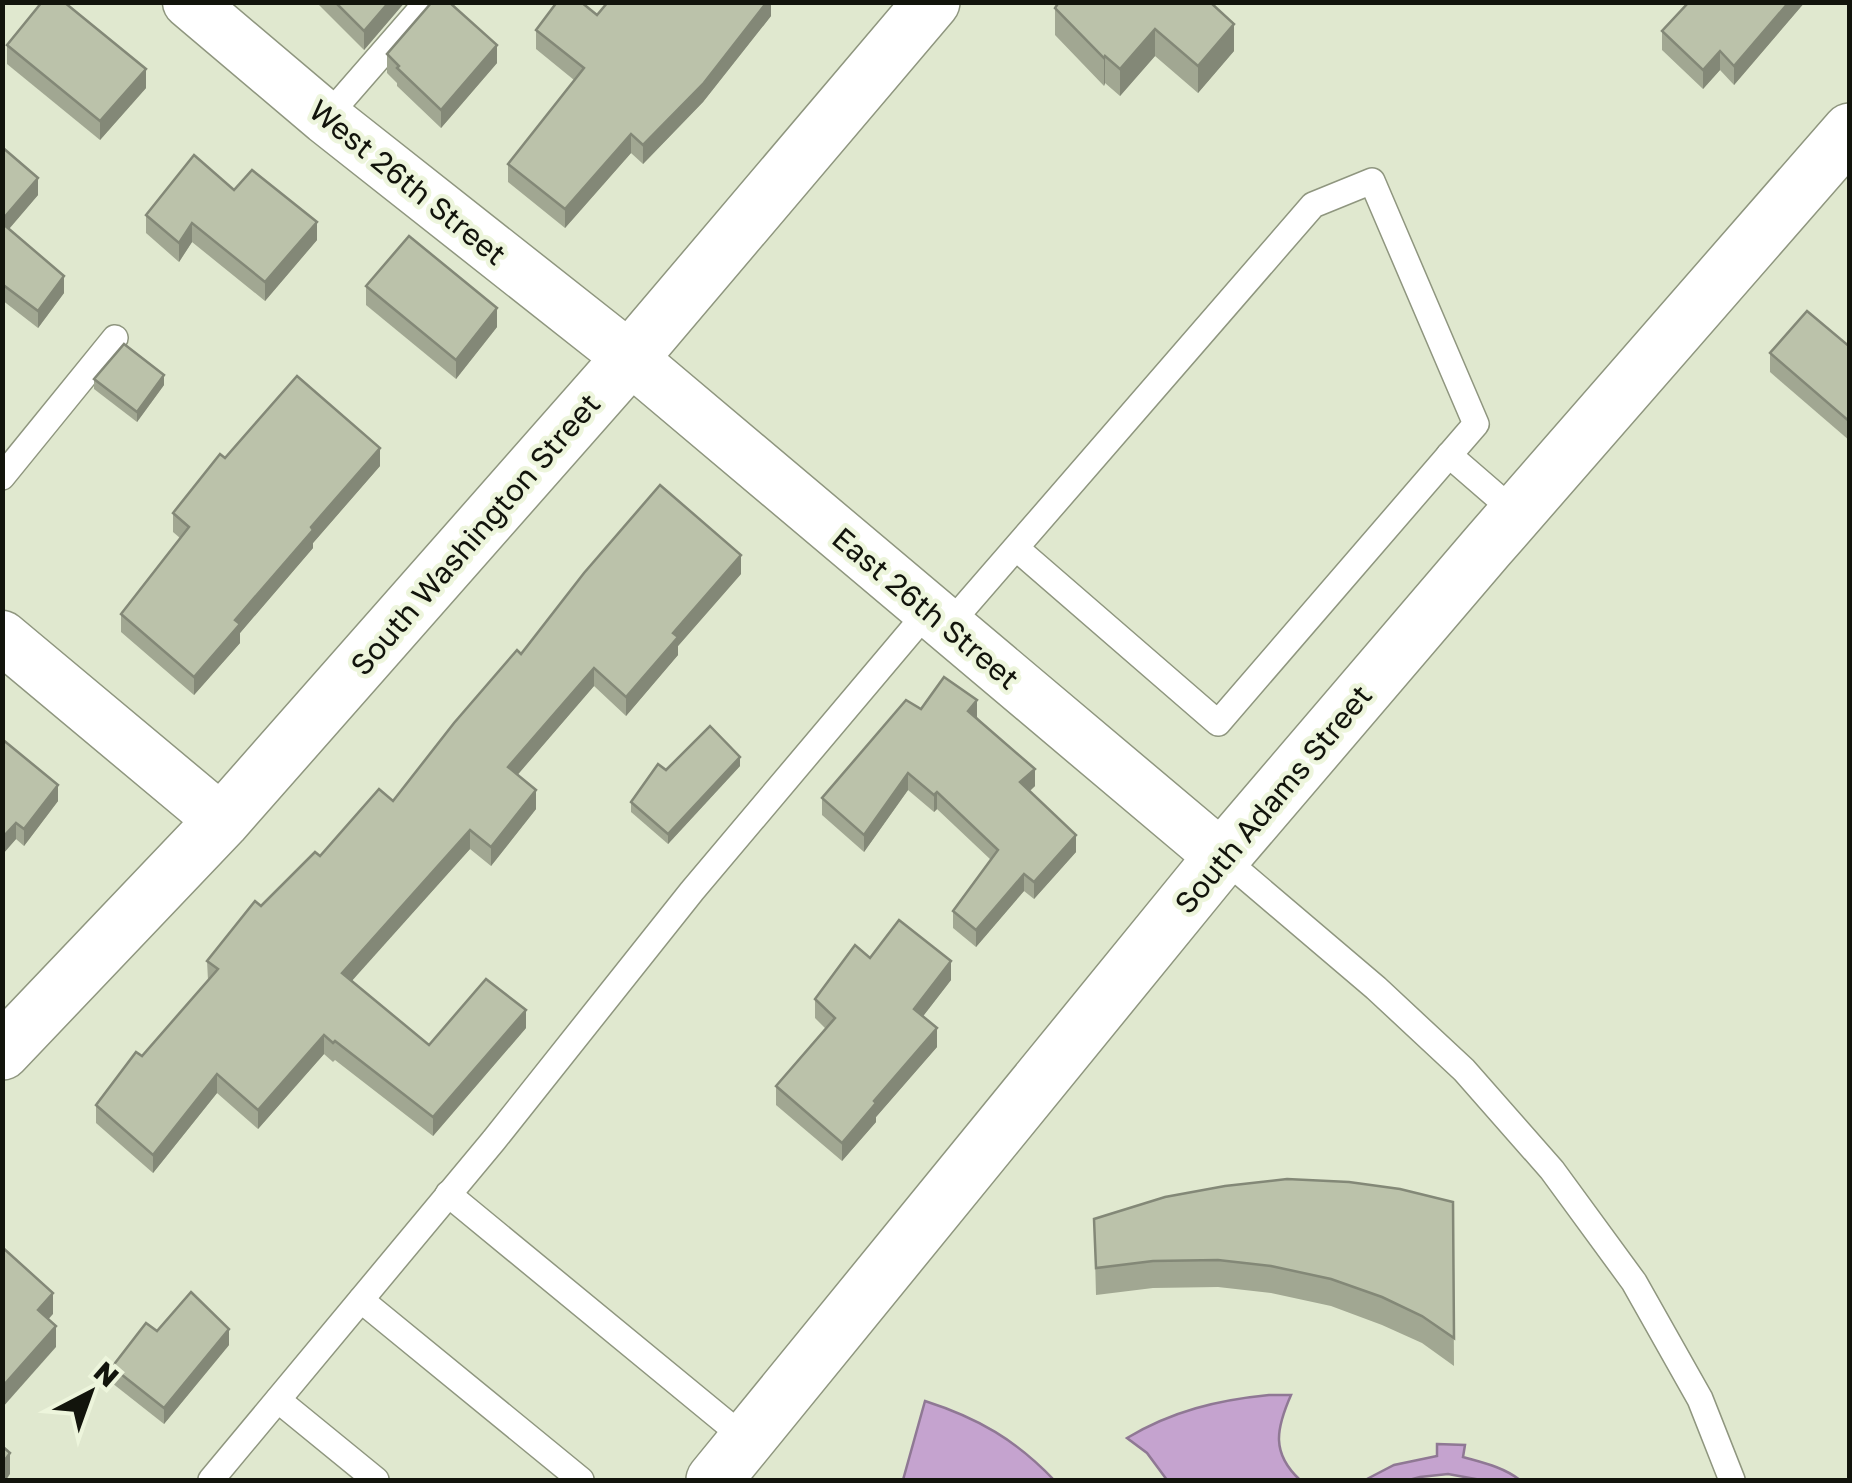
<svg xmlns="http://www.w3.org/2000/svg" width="1852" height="1483" viewBox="0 0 1852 1483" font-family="'Golos Text',sans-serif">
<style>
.water{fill:#c5a3cf;stroke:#8f7894;stroke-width:2.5}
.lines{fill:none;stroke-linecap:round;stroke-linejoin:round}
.service-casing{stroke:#8f967f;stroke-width:28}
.minor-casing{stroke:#8f967f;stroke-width:55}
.secondary-casing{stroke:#8f967f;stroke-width:58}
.service{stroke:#fff;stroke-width:25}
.minor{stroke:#fff;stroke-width:52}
.secondary{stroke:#fff;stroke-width:55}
.wall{fill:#a1a792}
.shaded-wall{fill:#838877}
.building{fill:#bbc2aa;stroke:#838877;stroke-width:2.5}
.labels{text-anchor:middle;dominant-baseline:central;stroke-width:9;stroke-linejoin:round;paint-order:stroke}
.street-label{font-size:30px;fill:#12140c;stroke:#edf5dc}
</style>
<rect width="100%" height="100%" fill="#e0e8cf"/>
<!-- water -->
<g class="water">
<path d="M1269,1395H1291C1276,1429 1271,1453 1300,1480H1167L1147,1453L1127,1438C1172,1411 1218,1400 1269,1395Z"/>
<path d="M925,1401C978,1418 1016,1440 1054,1480H903Z"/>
<path d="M1437,1444L1465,1445L1463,1457C1484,1463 1503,1467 1520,1480H1481L1448,1474L1420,1477L1409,1480H1365L1394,1465L1437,1456Z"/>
</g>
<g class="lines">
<!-- service casing -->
<g class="service-casing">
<g id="service">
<polyline points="326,118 427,2"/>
<polyline points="1449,455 1516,513"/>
<polyline points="2,477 115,338"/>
<polyline points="947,627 1313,205 1372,181 1476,424 1218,723 1016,548"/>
<polyline points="1222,857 1376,988 1464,1070 1552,1170 1634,1282 1700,1399 1732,1480"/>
<polyline points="448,1194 747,1440"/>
<polyline points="361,1300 581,1480"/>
<polyline points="278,1400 376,1480"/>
<polyline points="211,1480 494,1140 692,891 929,610"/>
</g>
</g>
<!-- minor casing -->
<g class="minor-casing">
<g id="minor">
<polyline points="189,2 326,118 630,358 1222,857"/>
<polyline points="2,637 222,821"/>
</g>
</g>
<!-- secondary casing -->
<g class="secondary-casing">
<g id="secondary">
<polyline points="2,1052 222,821 630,358 932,2"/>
<polyline points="714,1480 1222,857 1487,547 1850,131"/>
</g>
</g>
<!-- service -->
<use href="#service" class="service"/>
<!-- minor -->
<use href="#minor" class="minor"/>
<!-- secondary -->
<use href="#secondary" class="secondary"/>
</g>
<!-- wall -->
<g class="wall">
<polygon points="316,2 405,2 364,50"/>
<polygon points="771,2 771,16 703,102 643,164 631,153 565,228 508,182 508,164 574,80 536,49 536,30 597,15"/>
<polygon points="1059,2 1234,51 1198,93 1155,56 1120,96 1105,83 1104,86 1055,35 1055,8"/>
<polygon points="1805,2 1734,85 1720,70 1703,89 1662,50 1662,31"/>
<polygon points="7,45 146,88 100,140 7,64"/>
<polygon points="387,54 497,63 441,128 397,86 397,83 387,73"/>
<polygon points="2,147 38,195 9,229 64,293 38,328 2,300"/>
<polygon points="234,190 317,240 265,301 192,242 179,262 146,233 146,215"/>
<polygon points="366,286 497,327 456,379 366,305"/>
<polygon points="1850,347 1850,441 1770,372 1770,353"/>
<polygon points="94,379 164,385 137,422 94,389"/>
<polygon points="225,458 380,466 313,543 313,548 240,633 240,643 194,695 121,632 121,614 180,538 173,532 173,513"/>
<polygon points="741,574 678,646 678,655 626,716 594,686 517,775 536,809 491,866 470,849 351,981 429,1045 526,1028 433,1136 335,1060 333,1062 324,1054 258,1129 217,1093 153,1173 96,1123 96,1105 142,1056 208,980 207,961 261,906 320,856 393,801 521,654"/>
<polygon points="921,709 977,717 1035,786 1030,791 1076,852 1034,899 1024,891 976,947 953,928 953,911 991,860 937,809 934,812 908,790 864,852 822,815 822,798"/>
<polygon points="2,739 58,801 24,846 16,839 2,855"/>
<polygon points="740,766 668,844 631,812 631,802 666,770"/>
<polygon points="870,958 951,980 923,1016 937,1047 876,1117 876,1122 842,1161 776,1105 776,1086 826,1029 815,1018 815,999"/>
<polygon points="1453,1202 1454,1366 1422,1343 1382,1325 1331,1306 1271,1293 1218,1287 1153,1288 1096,1295 1094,1219"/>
<polygon points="229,1345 164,1424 112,1383 112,1367"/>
</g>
<!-- shaded-wall -->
<g class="shaded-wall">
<polygon points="389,2 405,2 364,50 364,31"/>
<polygon points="767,2 771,2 771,16 703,102 643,164 643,145"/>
<polygon points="1789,2 1805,2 1734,85 1734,66"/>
<polygon points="1234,24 1234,51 1198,93 1198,66"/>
<polygon points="1155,29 1155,56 1120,96 1120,69"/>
<polygon points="497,45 497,63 441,128 441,110"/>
<polygon points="1720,51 1720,70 1703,89 1703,70"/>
<polygon points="1105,56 1105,83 1104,86 1104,58"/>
<polygon points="146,69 146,88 100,140 100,121"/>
<polygon points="631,134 631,153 565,228 565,209"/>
<polygon points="38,178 38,195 2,237 2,220"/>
<polygon points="317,222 317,240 265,301 265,282"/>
<polygon points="192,223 192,242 179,262 179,243"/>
<polygon points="64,276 64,293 38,328 38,311"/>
<polygon points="497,308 497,327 456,379 456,360"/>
<polygon points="164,375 164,385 137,422 137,412"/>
<polygon points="380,448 380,466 313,543 313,548 240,633 240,643 194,695 194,677 235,620 311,527"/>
<polygon points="741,555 741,574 678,646 678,655 626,716 626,697 673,633"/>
<polygon points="594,668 594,686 508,786 508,767"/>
<polygon points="977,700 977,717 968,727 968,711"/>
<polygon points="740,757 740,766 668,844 668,834"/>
<polygon points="1035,769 1035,786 1020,799 1020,782"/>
<polygon points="908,773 908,790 864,852 864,835"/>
<polygon points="58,785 58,801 24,846 24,829"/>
<polygon points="536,790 536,809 491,866 491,847"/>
<polygon points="937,792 937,809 934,812 934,795"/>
<polygon points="16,823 16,839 2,855 2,838"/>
<polygon points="470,830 470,849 342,992 342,973"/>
<polygon points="1076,835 1076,852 1034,899 1034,882"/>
<polygon points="1024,874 1024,891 976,947 976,930"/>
<polygon points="951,961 951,980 914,1028 914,1009"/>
<polygon points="526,1010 526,1028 433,1136 433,1117"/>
<polygon points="937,1028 937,1047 876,1117 876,1122 842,1161 842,1143 874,1101"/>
<polygon points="324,1035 324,1054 258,1129 258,1110"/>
<polygon points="217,1074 217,1093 153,1173 153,1155"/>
<polygon points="53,1293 53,1314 38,1331 38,1310"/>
<polygon points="56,1326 56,1347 2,1408 2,1387"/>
<polygon points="229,1329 229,1345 164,1424 164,1408"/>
<polygon points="10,1453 10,1474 6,1480 2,1480 2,1464"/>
</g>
<!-- building -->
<g class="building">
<polygon points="42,2 64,2 146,69 100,121 7,45"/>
<polygon points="335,2 389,2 364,31"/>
<polygon points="432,2 449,2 497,45 441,110 397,68 399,66 387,54"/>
<polygon points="557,2 581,2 597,15 608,2 767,2 703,84 643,145 631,134 565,209 508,164 584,68 536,30"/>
<polygon points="1059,2 1210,2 1234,24 1198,66 1155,29 1120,69 1105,56 1104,58 1055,8"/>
<polygon points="1689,2 1789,2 1734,66 1720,51 1703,70 1662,31"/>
<polygon points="2,147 38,178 2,220"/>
<polygon points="194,155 234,190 252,170 317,222 265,282 192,223 179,243 146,215"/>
<polygon points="2,223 64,276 38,311 2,284"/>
<polygon points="409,236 497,308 456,360 366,286"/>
<polygon points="1807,311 1850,347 1850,422 1770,353"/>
<polygon points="124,344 164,375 137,412 94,379"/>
<polygon points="297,376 380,448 311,527 313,530 235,620 240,624 194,677 121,614 189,527 173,513 220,454 225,458"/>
<polygon points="660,485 741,555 673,633 678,637 626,697 594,668 508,767 536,790 491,847 470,830 342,973 429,1045 486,979 526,1010 433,1117 335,1041 333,1043 324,1035 258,1110 217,1074 153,1155 96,1105 136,1052 142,1056 218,969 207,961 255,901 261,906 315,852 320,856 379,789 393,801 454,723 517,650 521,654 584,573"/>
<polygon points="944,677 977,700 968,711 1035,769 1020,782 1076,835 1034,882 1024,874 976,930 953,911 998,850 937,792 934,795 908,773 864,835 822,798 906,700 921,709"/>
<polygon points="710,726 740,757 668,834 631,802 658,764 666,770"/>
<polygon points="2,739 58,785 24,829 16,823 2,838"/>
<polygon points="899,920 951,961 914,1009 937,1028 874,1101 876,1103 842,1143 776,1086 835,1018 815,999 855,945 870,958"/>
<polygon points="1287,1179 1349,1182 1400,1189 1453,1202 1454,1338 1422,1316 1382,1297 1331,1279 1271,1266 1218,1260 1153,1261 1096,1268 1094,1219 1165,1197 1225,1186"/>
<polygon points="2,1247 53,1293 38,1310 56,1326 2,1387"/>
<polygon points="191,1292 229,1329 164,1408 112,1367 146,1323 157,1331"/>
<polygon points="2,1446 10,1453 2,1464"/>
</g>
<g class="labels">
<!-- street labels -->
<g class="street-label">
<text transform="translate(408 182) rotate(39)">West 26th Street</text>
<text transform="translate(475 534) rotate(-49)">South Washington Street</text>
<text transform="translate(926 608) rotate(40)">East 26th Street</text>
<text transform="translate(1273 799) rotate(-50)">South Adams Street</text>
</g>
</g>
<!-- border -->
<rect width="1852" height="1483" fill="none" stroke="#12140c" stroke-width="10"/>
<!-- north arrow -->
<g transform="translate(90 1393) rotate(41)" stroke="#edf5dc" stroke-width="8" paint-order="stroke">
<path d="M0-8L18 38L0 25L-18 38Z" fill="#12140c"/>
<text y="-15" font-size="28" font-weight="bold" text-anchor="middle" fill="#12140c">N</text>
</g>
</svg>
